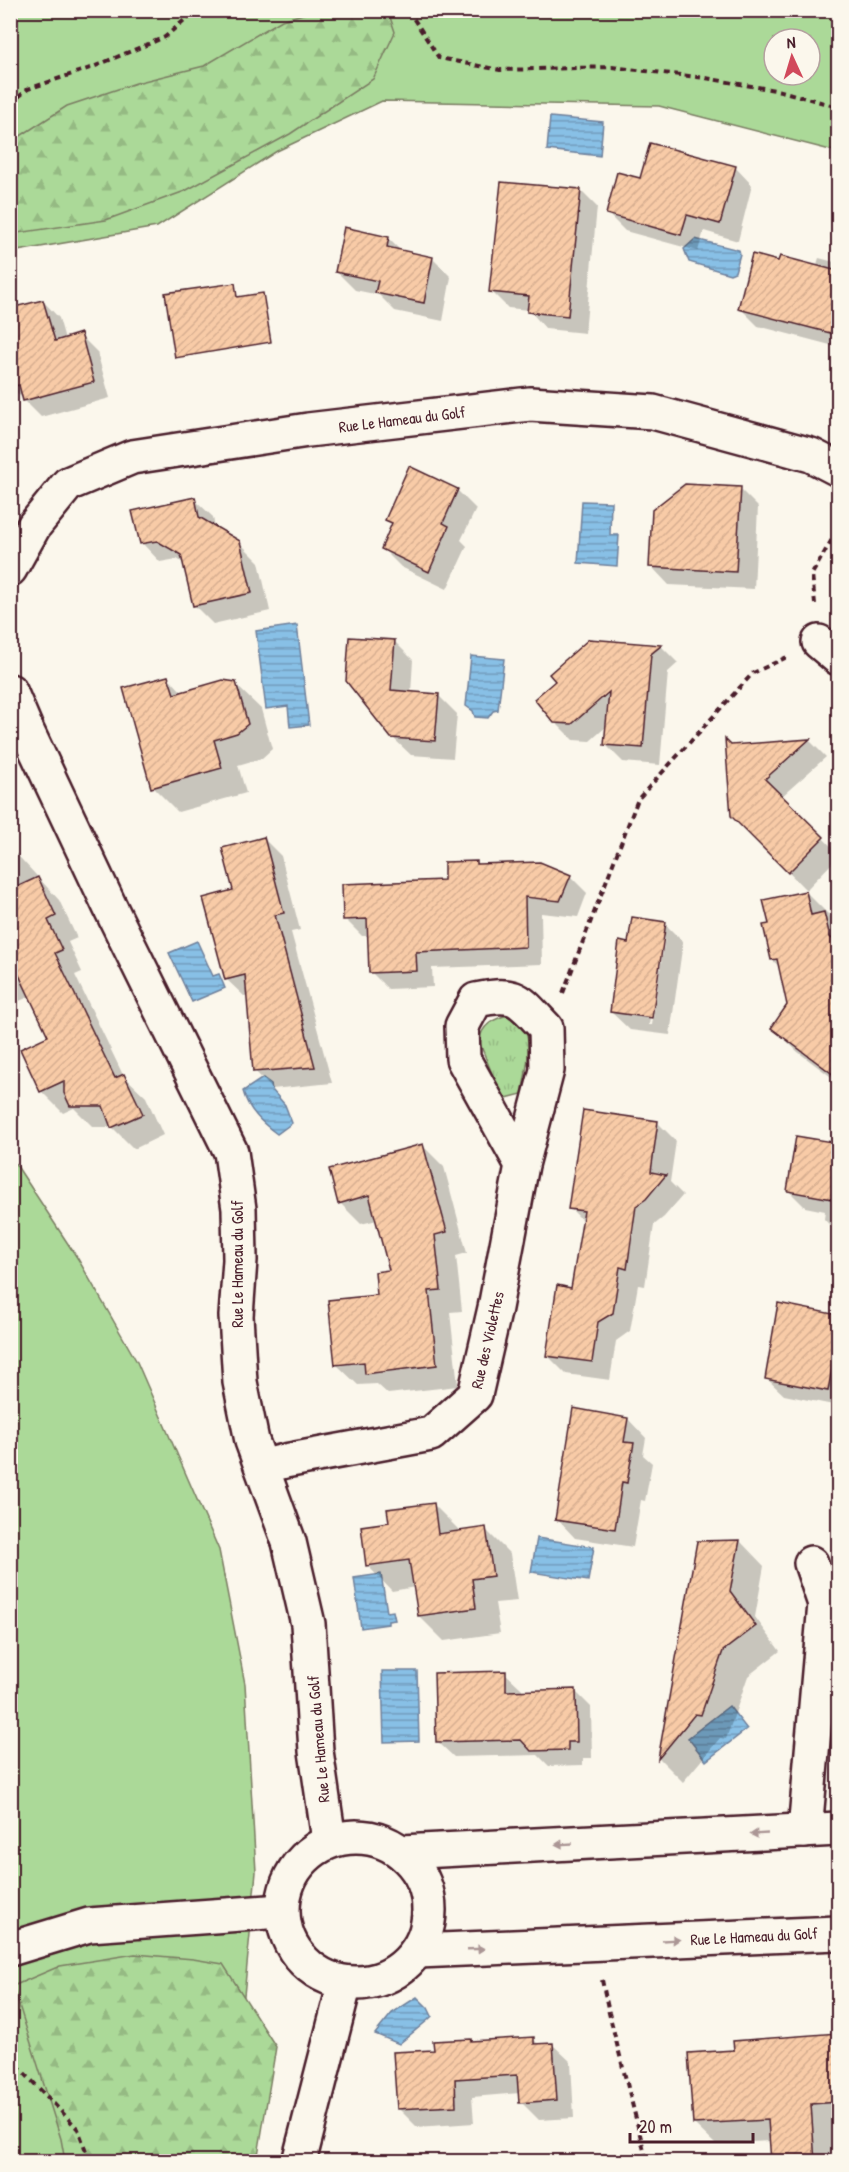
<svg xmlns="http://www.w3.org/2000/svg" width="849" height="2172" viewBox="0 0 849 2172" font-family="'Patrick Hand',sans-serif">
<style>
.grass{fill:#abd998;stroke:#7a7c62;stroke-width:1.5;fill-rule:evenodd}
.forest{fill:url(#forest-firs);stroke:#7a7c62;stroke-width:1.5}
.park{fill:url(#park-tufts);stroke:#7a7c62;stroke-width:1.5}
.water{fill:url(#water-rules);stroke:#6f809b;stroke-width:1.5}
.shadow{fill:#0003;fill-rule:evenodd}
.building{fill:url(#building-hatch);stroke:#4a1f2b;stroke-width:1.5}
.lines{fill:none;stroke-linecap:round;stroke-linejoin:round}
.minor-casing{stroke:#4a1f2b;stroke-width:38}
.path{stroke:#4a1f2b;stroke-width:4;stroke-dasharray:6 4.5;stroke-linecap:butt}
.minor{stroke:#fbf7ec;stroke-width:33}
.oneway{fill:#ab9695}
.labels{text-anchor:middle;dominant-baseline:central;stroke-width:4.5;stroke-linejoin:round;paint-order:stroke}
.street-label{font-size:16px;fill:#4a1f2b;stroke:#fbf7ec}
</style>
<defs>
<pattern id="forest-firs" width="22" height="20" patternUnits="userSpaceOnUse" patternTransform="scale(1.5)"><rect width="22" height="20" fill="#abd998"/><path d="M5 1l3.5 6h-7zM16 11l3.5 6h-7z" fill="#95ba83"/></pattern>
<pattern id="park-tufts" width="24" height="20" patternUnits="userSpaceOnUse" patternTransform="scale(1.5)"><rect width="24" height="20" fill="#abd998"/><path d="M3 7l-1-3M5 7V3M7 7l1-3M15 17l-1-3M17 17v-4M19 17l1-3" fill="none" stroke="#95ba83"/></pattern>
<pattern id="water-rules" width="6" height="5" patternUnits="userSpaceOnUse" patternTransform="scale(1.5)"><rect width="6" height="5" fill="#88c0e6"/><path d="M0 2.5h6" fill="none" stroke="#719bbb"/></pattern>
<pattern id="building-hatch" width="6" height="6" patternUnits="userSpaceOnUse" patternTransform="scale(1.5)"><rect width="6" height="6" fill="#f8cba7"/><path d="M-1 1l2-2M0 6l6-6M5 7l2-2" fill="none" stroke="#d6ae90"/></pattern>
</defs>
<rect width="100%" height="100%" fill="#fbf7ec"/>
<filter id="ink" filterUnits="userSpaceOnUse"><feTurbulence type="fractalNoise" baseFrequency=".0167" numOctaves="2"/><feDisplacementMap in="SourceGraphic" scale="12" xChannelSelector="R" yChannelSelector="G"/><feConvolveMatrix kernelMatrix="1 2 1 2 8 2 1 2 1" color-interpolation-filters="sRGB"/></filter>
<g filter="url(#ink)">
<!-- grass -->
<g class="grass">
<path d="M10,11H838V152L659,106L382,101L277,151L157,227L11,252ZM774,39H810V75H774Z"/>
<polygon points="11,1157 78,1259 137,1362 219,1550 245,1684 256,1872 239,2047 232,2161 11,2161"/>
</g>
<!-- forest -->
<g class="forest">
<polygon points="317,10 388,11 395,32 373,79 290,134 185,191 106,220 11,234 11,142 67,106 136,83 204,66 282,20"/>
<polygon points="135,1954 193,1959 223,1964 276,2047 257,2161 65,2161 61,2139 13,1986 60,1966"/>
</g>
<!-- park -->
<path class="park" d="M508,1015C540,1027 526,1067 522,1094L502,1099L479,1041C482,1025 493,1019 508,1015Z"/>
<!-- water -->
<g class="water">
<polygon points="550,117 603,122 600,156 547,150"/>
<polygon points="695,239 739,250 740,254 735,272 730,274 689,262 684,249"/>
<polygon points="582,501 611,502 610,535 619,535 617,566 578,563"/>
<polygon points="297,625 309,725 290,727 288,706 266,709 256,631"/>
<polygon points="471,656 504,659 498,710 493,711 488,718 475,717 473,711 466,706"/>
<polygon points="197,941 213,976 219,974 225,988 192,1002 169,953"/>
<path d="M263,1078L271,1084L272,1090L285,1105L292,1123L277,1134C262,1123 248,1110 243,1091Z"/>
<polygon points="537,1538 594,1547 588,1581 531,1572"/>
<polygon points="381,1574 387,1612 393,1611 395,1620 388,1621 388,1624 361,1628 354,1578"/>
<polygon points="382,1671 417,1671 419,1741 384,1742"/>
<polygon points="729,1706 747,1729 706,1761 688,1738"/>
<polygon points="417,1997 428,2008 432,2016 428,2020 399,2044 375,2034 392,2013"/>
</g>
<!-- shadow -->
<g class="shadow">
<polygon points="735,167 752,185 738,241 704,231 698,251 625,231 608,214 641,180"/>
<polygon points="580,190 597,207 585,333 546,329 529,310 508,308 491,291"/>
<polygon points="388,238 402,252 433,259 451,277 443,321 395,311 379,295 355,290 336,271"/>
<polygon points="819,258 838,263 838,347 758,326 740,308 779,263 816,267"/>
<polygon points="43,301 59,318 65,339 80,335 97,352 110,398 41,417 10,386"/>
<polygon points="740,489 758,507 754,589 669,585 651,566"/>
<polygon points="457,490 476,509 461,540 467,546 447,589 401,567 382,548 393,526 387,519"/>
<polygon points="194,499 213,517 215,528 240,543 259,562 270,611 213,624 195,606 185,564 177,559 160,562 142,543"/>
<polygon points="590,640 661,646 678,663 668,672 660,765 623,762 605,744 607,726 590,741 573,740 555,722 558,682"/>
<polygon points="395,642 413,660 411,693 438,695 457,714 453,758 411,755 392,737 347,680"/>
<polygon points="168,677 183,693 235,684 261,709 272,749 262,758 238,765 246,793 178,812 153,787"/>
<polygon points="809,740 826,757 781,797 838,853 838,857 806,890 733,816 731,747"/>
<polygon points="264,839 281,856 300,930 291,932 332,1083 272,1089 255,1071 249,995 244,996 226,979 235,891"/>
<polygon points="10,847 59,900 77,938 68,942 82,972 75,975 123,1075 146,1097 163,1135 134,1149 112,1127 93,1127 74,1108 63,1113 41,1091 50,1037 31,996 10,1005"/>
<polygon points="477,862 480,865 570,876 587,893 578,917 541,913 542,964 432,968 433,987 388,989 371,972 369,936 362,936 345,919 446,881"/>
<polygon points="806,892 831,917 832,922 838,929 838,1073 834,1079 798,1052 773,1028 789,1006 781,968 772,960 771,925"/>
<path d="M665,924L683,942L670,1035L630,1030L611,1012L629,945ZM662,937H665L652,1025H649Z"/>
<polygon points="835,1087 838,1087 838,1234 824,1219 825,1211 805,1207 789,1191 836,1144"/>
<polygon points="657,1122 676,1141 670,1182 683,1195 664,1217 654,1225 645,1286 638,1285 630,1331 616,1341 610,1380 566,1374 548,1356 572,1289 584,1222 570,1208"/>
<polygon points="423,1146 444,1167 467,1253 456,1256 462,1311 450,1312 458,1386 388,1394 377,1384 358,1385 336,1364 378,1296 391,1272 377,1220 361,1224 340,1203"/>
<polygon points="779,1305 838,1316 838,1406 784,1395 766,1378"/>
<polygon points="628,1419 646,1438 643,1455 652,1463 645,1501 641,1500 633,1547 575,1538 557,1519"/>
<polygon points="433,1504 458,1529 458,1533 485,1529 510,1554 517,1601 495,1603 500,1633 444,1641 419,1616 415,1587 392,1591 368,1566 362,1528 391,1524"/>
<polygon points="740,1541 764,1566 755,1617 780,1651 748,1676 726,1739 720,1738 683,1782 659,1758 699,1542"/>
<polygon points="505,1673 522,1689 522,1692 575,1691 591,1707 592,1758 583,1758 583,1765 549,1766 538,1755 454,1757 437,1741"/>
<polygon points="831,2025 838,2025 838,2162 773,2162 771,2141 715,2144 694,2124 735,2051 832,2035"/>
<polygon points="533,2039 539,2045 552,2044 571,2062 574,2118 539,2120 521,2102 520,2093 472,2097 474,2123 417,2127 398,2108 436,2051 471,2040 473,2043"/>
</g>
<!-- building -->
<g class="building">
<polygon points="650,143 736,166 720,224 687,215 681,235 606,214 617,172 640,178"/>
<polygon points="501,182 581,189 568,316 527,312 529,296 489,292"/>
<polygon points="344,227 389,237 387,247 433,257 424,303 375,293 378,281 335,272"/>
<polygon points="752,254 778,261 780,256 838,271 838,335 738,309"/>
<polygon points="235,283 237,297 263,293 271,342 175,358 165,293"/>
<polygon points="43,300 55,341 81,333 94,382 23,401 19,385 10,387 10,308"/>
<polygon points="409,466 458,489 443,523 449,526 429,572 381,549 392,523 385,520"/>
<polygon points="685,484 741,487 736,572 649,567 652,510"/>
<polygon points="195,497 199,517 240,541 252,593 193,606 181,555 157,541 140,544 132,511"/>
<polygon points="349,637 395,640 391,690 439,694 435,741 391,738 346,681"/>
<polygon points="589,639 662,645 651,654 643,748 604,745 609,692 572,724 554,723 534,699 555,681 549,674"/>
<polygon points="168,676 174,694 223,680 236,682 248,724 237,733 214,740 222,768 151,788 123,688"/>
<polygon points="725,739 731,745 810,739 765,779 824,837 788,873 731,816"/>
<polygon points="264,837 284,913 275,915 315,1067 253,1072 245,975 225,980 203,898 233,890 222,848"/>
<polygon points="477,861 477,864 540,862 571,875 560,901 525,897 526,947 416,952 417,971 369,973 367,919 343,920 342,884 444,880 444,862"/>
<polygon points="38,877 56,916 48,920 62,950 55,953 115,1078 124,1074 143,1114 111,1128 103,1106 70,1106 64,1093 64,1081 40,1092 20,1049 48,1036 10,956 10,890"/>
<polygon points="806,891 811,915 824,912 830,937 838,944 838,1078 771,1028 787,1005 777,959 771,960 763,925 769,924 763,900"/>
<polygon points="632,917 666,922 652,1018 610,1012 619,941 628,943"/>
<polygon points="583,1110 658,1121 651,1172 666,1175 646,1199 636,1206 627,1269 620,1267 613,1313 598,1322 592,1362 546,1356 557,1285 571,1288 584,1211 568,1209"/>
<polygon points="796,1136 838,1143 838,1200 787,1191"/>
<polygon points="423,1144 447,1232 435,1235 441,1290 429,1291 437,1365 365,1374 364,1362 335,1365 328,1300 377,1295 375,1272 389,1270 369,1195 338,1204 329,1169"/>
<polygon points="778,1303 838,1315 838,1334 828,1391 765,1379"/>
<polygon points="573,1408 628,1418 624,1442 634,1443 627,1483 622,1482 615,1529 555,1520"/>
<polygon points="434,1503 438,1534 486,1527 493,1576 472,1579 476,1608 418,1616 409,1560 366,1566 361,1526 389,1522 387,1509"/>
<polygon points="740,1540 730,1591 756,1626 723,1651 701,1715 695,1714 658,1759 697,1541"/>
<polygon points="506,1671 506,1691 576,1689 577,1742 568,1742 568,1750 531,1751 521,1740 436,1742 434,1673"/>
<polygon points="838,2033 838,2102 811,2104 815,2162 771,2162 768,2120 693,2124 688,2053 734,2050 733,2041"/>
<polygon points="534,2037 534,2044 553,2043 557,2100 519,2103 517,2075 455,2079 456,2106 397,2109 393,2052 434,2050 433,2041 471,2039 471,2041"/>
</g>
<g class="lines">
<!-- minor casing -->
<g class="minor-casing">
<g id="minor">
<polyline points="10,569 34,526 68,484 132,457 308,430 530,404 653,412 811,455 838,469"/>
<polyline points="819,642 838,658"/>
<polyline points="10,691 27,731 110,907 231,1152 239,1209 240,1260 236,1316 240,1382 252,1441 289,1542 308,1624 316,1751 329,1840"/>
<path d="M262,1467L285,1461L431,1434L475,1395L495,1308L522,1165L547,1070L546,1028C519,1000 518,991 476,1000L462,1026L463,1059L522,1165"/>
<polyline points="805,1831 825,1604 811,1563"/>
<circle cx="356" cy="1910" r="73"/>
<polyline points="402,1852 838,1829"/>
<polyline points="10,1949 89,1925 282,1911"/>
<polyline points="418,1951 838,1933"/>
<polyline points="299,2162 345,1983"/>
</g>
</g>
<!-- path -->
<g class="path">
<polyline points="408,10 439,58 500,70 612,67 705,78 781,91 838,107"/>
<polyline points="10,104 28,89 93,67 165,37 196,10"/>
<polyline points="815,604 812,574 838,529"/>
<polyline points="563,993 638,799 753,673 787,657"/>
<polyline points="602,1980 609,2013 647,2162"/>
<polyline points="10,2058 78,2129 90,2162"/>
</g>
<!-- minor -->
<use href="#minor" class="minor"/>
</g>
<!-- one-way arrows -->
<defs><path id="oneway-solid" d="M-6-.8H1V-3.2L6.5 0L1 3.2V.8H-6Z" transform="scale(1.5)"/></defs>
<g class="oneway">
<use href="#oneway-solid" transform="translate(759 1834) rotate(177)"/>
<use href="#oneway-solid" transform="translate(564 1844) rotate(177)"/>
<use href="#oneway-solid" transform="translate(671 1940) rotate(-3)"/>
<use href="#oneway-solid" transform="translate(476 1949) rotate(-2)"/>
</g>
</g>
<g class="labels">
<!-- street labels -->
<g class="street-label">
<text transform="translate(402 419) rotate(-7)">Rue Le Hameau du Golf</text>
<text transform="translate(237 1264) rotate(-90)">Rue Le Hameau du Golf</text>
<text transform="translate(487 1340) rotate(-77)">Rue des Violettes</text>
<text transform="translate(318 1739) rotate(-95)">Rue Le Hameau du Golf</text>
<text transform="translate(754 1936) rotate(-3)">Rue Le Hameau du Golf</text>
</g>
</g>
<!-- margin -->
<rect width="849" height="2172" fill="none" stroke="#fbf7ec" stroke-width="36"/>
<rect x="18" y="18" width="813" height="2136" fill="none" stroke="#4a1f2b" stroke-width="2" filter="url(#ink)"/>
<!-- north arrow -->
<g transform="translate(792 57) rotate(356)"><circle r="28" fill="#fbf7ec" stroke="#b4a19f" stroke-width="1.5"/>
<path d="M0-4.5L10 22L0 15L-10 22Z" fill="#d1495b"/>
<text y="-9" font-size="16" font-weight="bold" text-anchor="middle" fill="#4a1f2b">N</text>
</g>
<!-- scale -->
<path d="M630 2133v9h123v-9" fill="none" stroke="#4a1f2b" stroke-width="3"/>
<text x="639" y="2133" font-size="18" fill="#4a1f2b" stroke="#fbf7ec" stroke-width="4.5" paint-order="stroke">20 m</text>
</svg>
